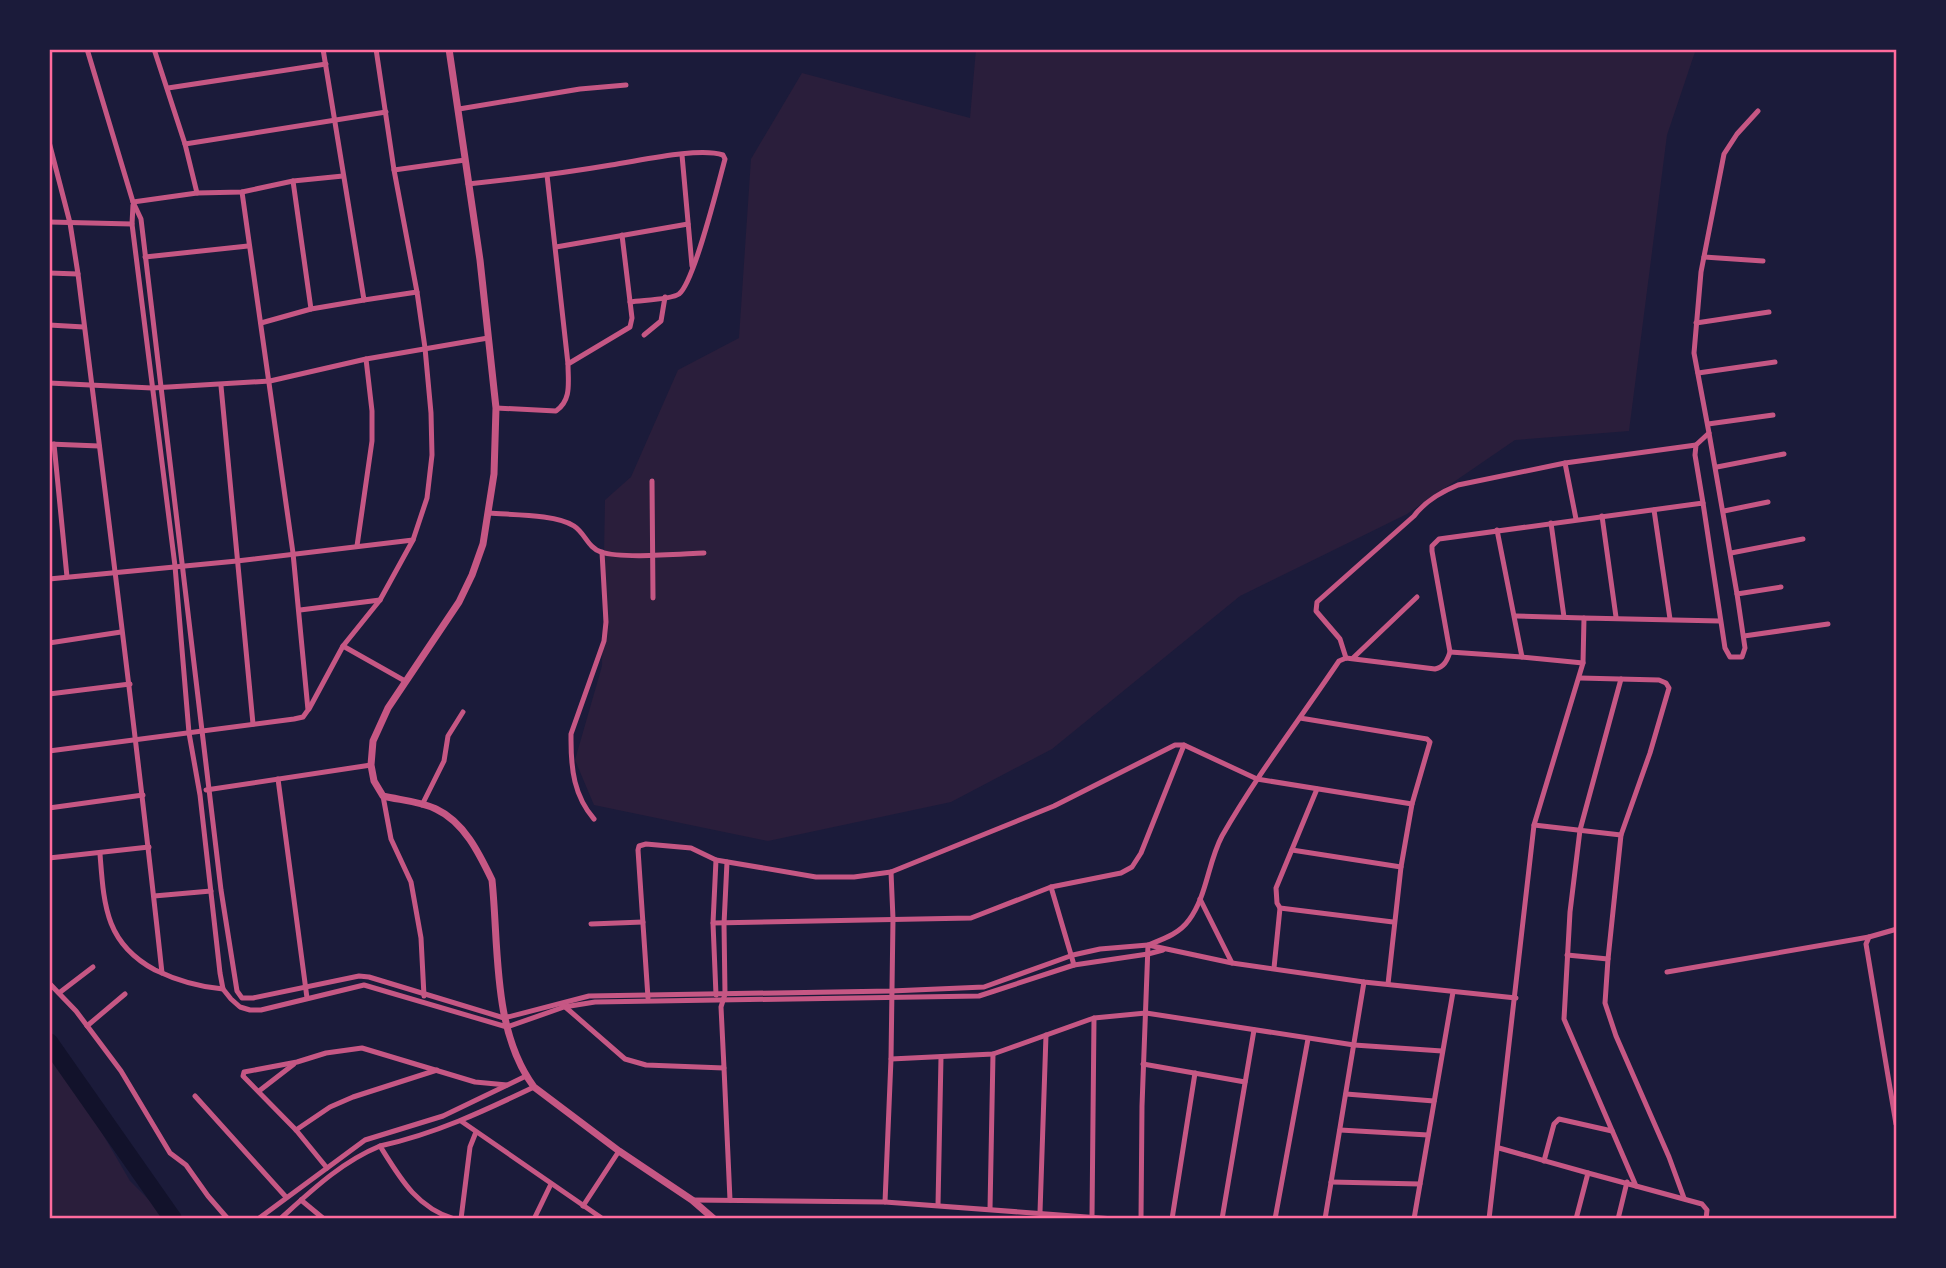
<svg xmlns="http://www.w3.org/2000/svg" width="1946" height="1268" viewBox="0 0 1946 1268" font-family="Manrope,sans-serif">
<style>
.green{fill:#2a1e3b}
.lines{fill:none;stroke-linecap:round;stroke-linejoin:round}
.river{stroke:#12122b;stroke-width:18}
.minor{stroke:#c65784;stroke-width:5}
.tertiary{stroke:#c65784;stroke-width:7}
.neatline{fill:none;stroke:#ff6b9d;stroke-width:2.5}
</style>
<rect width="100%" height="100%" fill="#1b1b3a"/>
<!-- green -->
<g class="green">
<polygon points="976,49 1696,49 1667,135 1629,431 1515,440 1407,514 1240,596 1052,749 951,802 768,841 594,805 575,760 602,666 605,500 631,477 678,370 739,338 751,159 802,73 970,118"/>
<polygon points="49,1048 55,1052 130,1181 168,1219 49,1219"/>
</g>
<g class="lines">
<!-- river -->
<polyline class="river" points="49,1042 173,1219"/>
<!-- minor -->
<g class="minor">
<polyline points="87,49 133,202 141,219 221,890 237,991 242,998 253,998 359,976 369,977 504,1018 589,996 891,991 984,987 1073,955 1100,949 1148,945 1232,963 1364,982 1516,998"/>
<polyline points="154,49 185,144 197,193 242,192 293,181 343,176"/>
<polyline points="323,49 364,300 417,292"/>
<polyline points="168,88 326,64"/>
<polyline points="459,109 580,89 626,85"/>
<path d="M49,142L70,223L78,274C107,507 137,740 162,973"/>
<polyline points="185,144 386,112"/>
<polyline points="682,155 692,266"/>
<polyline points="394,170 465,160"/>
<polyline points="547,175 568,364"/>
<polyline points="293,181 311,309"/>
<path d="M468,184C516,179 564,173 611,165C639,161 698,147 723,155L725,159C719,181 694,283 679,294C670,300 642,300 630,302"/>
<polyline points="133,202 197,193"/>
<polyline points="133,205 132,224 175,566 189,733 200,795 220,973 223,989 231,999 240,1007 250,1010 261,1010 364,985 507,1027 564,1007 595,1002 979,996 1074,965 1148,954 1163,950"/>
<polyline points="49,222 132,224"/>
<polyline points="556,247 688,224"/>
<polyline points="145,257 248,246"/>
<polyline points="1704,257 1763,261"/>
<polyline points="49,273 78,274"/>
<polyline points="261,323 311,309 364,300"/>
<polyline points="1696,323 1769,312"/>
<polyline points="49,325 84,327"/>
<polyline points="644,335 661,321 665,297"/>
<polyline points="1698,373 1775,362"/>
<polyline points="49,383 152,388 270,381 366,359 488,338"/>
<polyline points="221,386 253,724"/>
<path d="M496,408L556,411C572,400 568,382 568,364L630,327L632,318L622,235"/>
<polyline points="1708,424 1773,415"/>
<polyline points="1709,433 1737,594 1781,587"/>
<polyline points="49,444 99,446"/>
<polyline points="54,444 67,577"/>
<polyline points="1565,463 1576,519"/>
<polyline points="1717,467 1784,454"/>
<polyline points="652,481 653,598"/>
<polyline points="1703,503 1695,455 1696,445 1709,433 1694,353 1701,272 1724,154 1737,134 1758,111"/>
<polyline points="1654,510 1670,619"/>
<polyline points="1724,511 1768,502"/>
<path d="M489,513C511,515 556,514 574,526C585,533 588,548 601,552C622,559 679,554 704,553"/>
<polyline points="1602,516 1616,617"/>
<polyline points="1551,523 1564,617"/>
<polyline points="1497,530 1522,657 1583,663 1584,618 1720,621"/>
<polyline points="357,546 372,441 372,411 366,359"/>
<polyline points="1731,553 1803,539"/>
<polyline points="49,579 237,561 413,540 427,498 432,455 431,413 425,348 417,292 394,170 376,49"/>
<polyline points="300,610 380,600"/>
<polyline points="1516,616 1584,618"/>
<polyline points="1744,636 1828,624"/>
<polyline points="49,643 121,632"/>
<polyline points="343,646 405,681"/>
<polyline points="1450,652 1522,657"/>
<path d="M1346,658L1340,639L1316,611L1317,602L1414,516C1425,501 1441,492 1458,485L1565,463L1696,445"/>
<polyline points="1353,658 1417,597"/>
<polyline points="1580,678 1659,680 1666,683 1669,688 1650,753 1621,835 1608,959 1605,1003 1616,1036 1669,1157 1684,1198"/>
<polyline points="1621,679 1580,830 1570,912 1564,1019 1636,1186 1702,1204 1707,1210 1706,1219"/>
<polyline points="49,694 130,684"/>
<polyline points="309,709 343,646 380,600 413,540"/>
<polyline points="1300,718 1427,739 1430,742 1412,804 1401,867 1388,984"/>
<polyline points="49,751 294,719 303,717 308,710 293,553 242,192"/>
<polyline points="278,779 307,998"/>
<polyline points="1317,789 1276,888 1277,903 1280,908 1393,922"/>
<polyline points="206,790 371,765"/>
<polyline points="383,796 391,839 411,882 421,938 424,996"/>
<polyline points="422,805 444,761 448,736 463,712"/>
<polyline points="49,808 143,795"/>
<path d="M594,819C574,796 571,769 571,740V734L604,641L606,622L602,552"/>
<polyline points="1534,825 1621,835"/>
<polyline points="1292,850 1401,867"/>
<path d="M100,854C104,905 105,943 155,970C178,981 198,987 223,989"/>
<polyline points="49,858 149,847"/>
<polyline points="1051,887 1074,965"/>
<polyline points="154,896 211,891"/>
<polyline points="1200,899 1232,963"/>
<polyline points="713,923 971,918 1051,887 1121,873 1132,867 1141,853 1184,745"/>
<polyline points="591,924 643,922"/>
<polyline points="1567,955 1608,959"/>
<polyline points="1274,968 1280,908"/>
<polyline points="1667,972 1869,937"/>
<polyline points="49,983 76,1011 121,1071 170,1153 186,1165 208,1196 228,1219"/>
<polyline points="59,993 93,967"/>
<polyline points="716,995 713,923 716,860"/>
<polyline points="648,998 638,850 639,846 646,844 691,848 716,860 816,877 854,877 891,872 1054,806 1175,745 1184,745 1257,779 1412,804"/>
<polyline points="563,1005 625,1059 646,1065 724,1068 721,1007 725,994 724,924 727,862"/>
<polyline points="87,1026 125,994"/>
<polyline points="891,1059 993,1054 1094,1018 1146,1013 1354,1045 1442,1051"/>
<polyline points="1143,1064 1245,1082"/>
<polyline points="724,1068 730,1200"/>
<polyline points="259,1091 294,1064"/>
<polyline points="1346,1094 1434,1101"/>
<polyline points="195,1096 286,1197"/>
<polyline points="461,1121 603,1219"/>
<polyline points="1896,1124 1866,944 1869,937 1897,929"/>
<polyline points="296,1130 330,1107 353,1097 437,1070"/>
<polyline points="1340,1130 1428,1135"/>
<path d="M380,1146C435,1134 484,1111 534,1087"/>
<polyline points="1499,1148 1588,1173 1576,1219"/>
<polyline points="1544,1161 1554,1124 1559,1119 1612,1131"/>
<polyline points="327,1168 296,1130 243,1076 244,1072 297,1062 326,1053 362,1048 475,1082 507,1085"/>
<polyline points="1588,1173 1636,1186"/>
<polyline points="1331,1182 1420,1184"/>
<polyline points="301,1200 324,1219"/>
<polyline points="692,1200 885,1202 1114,1219"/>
<polyline points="885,1202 891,1059 893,919 891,872"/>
<polyline points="938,1205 941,1057"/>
<polyline points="583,1206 619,1151"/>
<polyline points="990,1209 993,1054"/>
<polyline points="1040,1212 1046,1035"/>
<polyline points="1092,1217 1094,1018"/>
<polyline points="258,1219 365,1140 443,1116 526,1076"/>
<path d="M280,1219C311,1191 341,1162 380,1146C400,1178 416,1207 454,1219"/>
<polyline points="461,1219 470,1147 476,1132"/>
<polyline points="534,1219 551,1184"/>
<path d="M1141,1219L1142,1106L1148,945C1163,939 1179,934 1189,920C1207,896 1208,862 1222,836C1257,775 1300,719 1339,661L1346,658L1435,669C1444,667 1447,661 1450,652L1432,551V546L1439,539L1703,503L1725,648L1730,657H1742L1745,648L1737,594"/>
<polyline points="1172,1219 1195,1073"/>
<polyline points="1222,1219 1254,1030"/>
<polyline points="1275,1219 1308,1039"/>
<polyline points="1325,1219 1364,982"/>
<polyline points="1414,1219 1453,992"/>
<polyline points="1489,1219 1534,825 1583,663"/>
<polyline points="1618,1219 1627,1182"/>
</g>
<!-- tertiary -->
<path class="tertiary" d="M449,49L480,260L496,408L494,474L483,544L472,575L459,602L388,708L373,741L371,765L374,781L383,796C399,800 420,801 436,809C464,822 479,853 492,880C499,947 492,1030 534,1087L619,1151L692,1200L714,1219"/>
</g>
<!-- border -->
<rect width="1946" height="1268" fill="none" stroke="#1b1b3a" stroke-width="102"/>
<rect x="51" y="51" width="1844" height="1166" class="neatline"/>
</svg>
